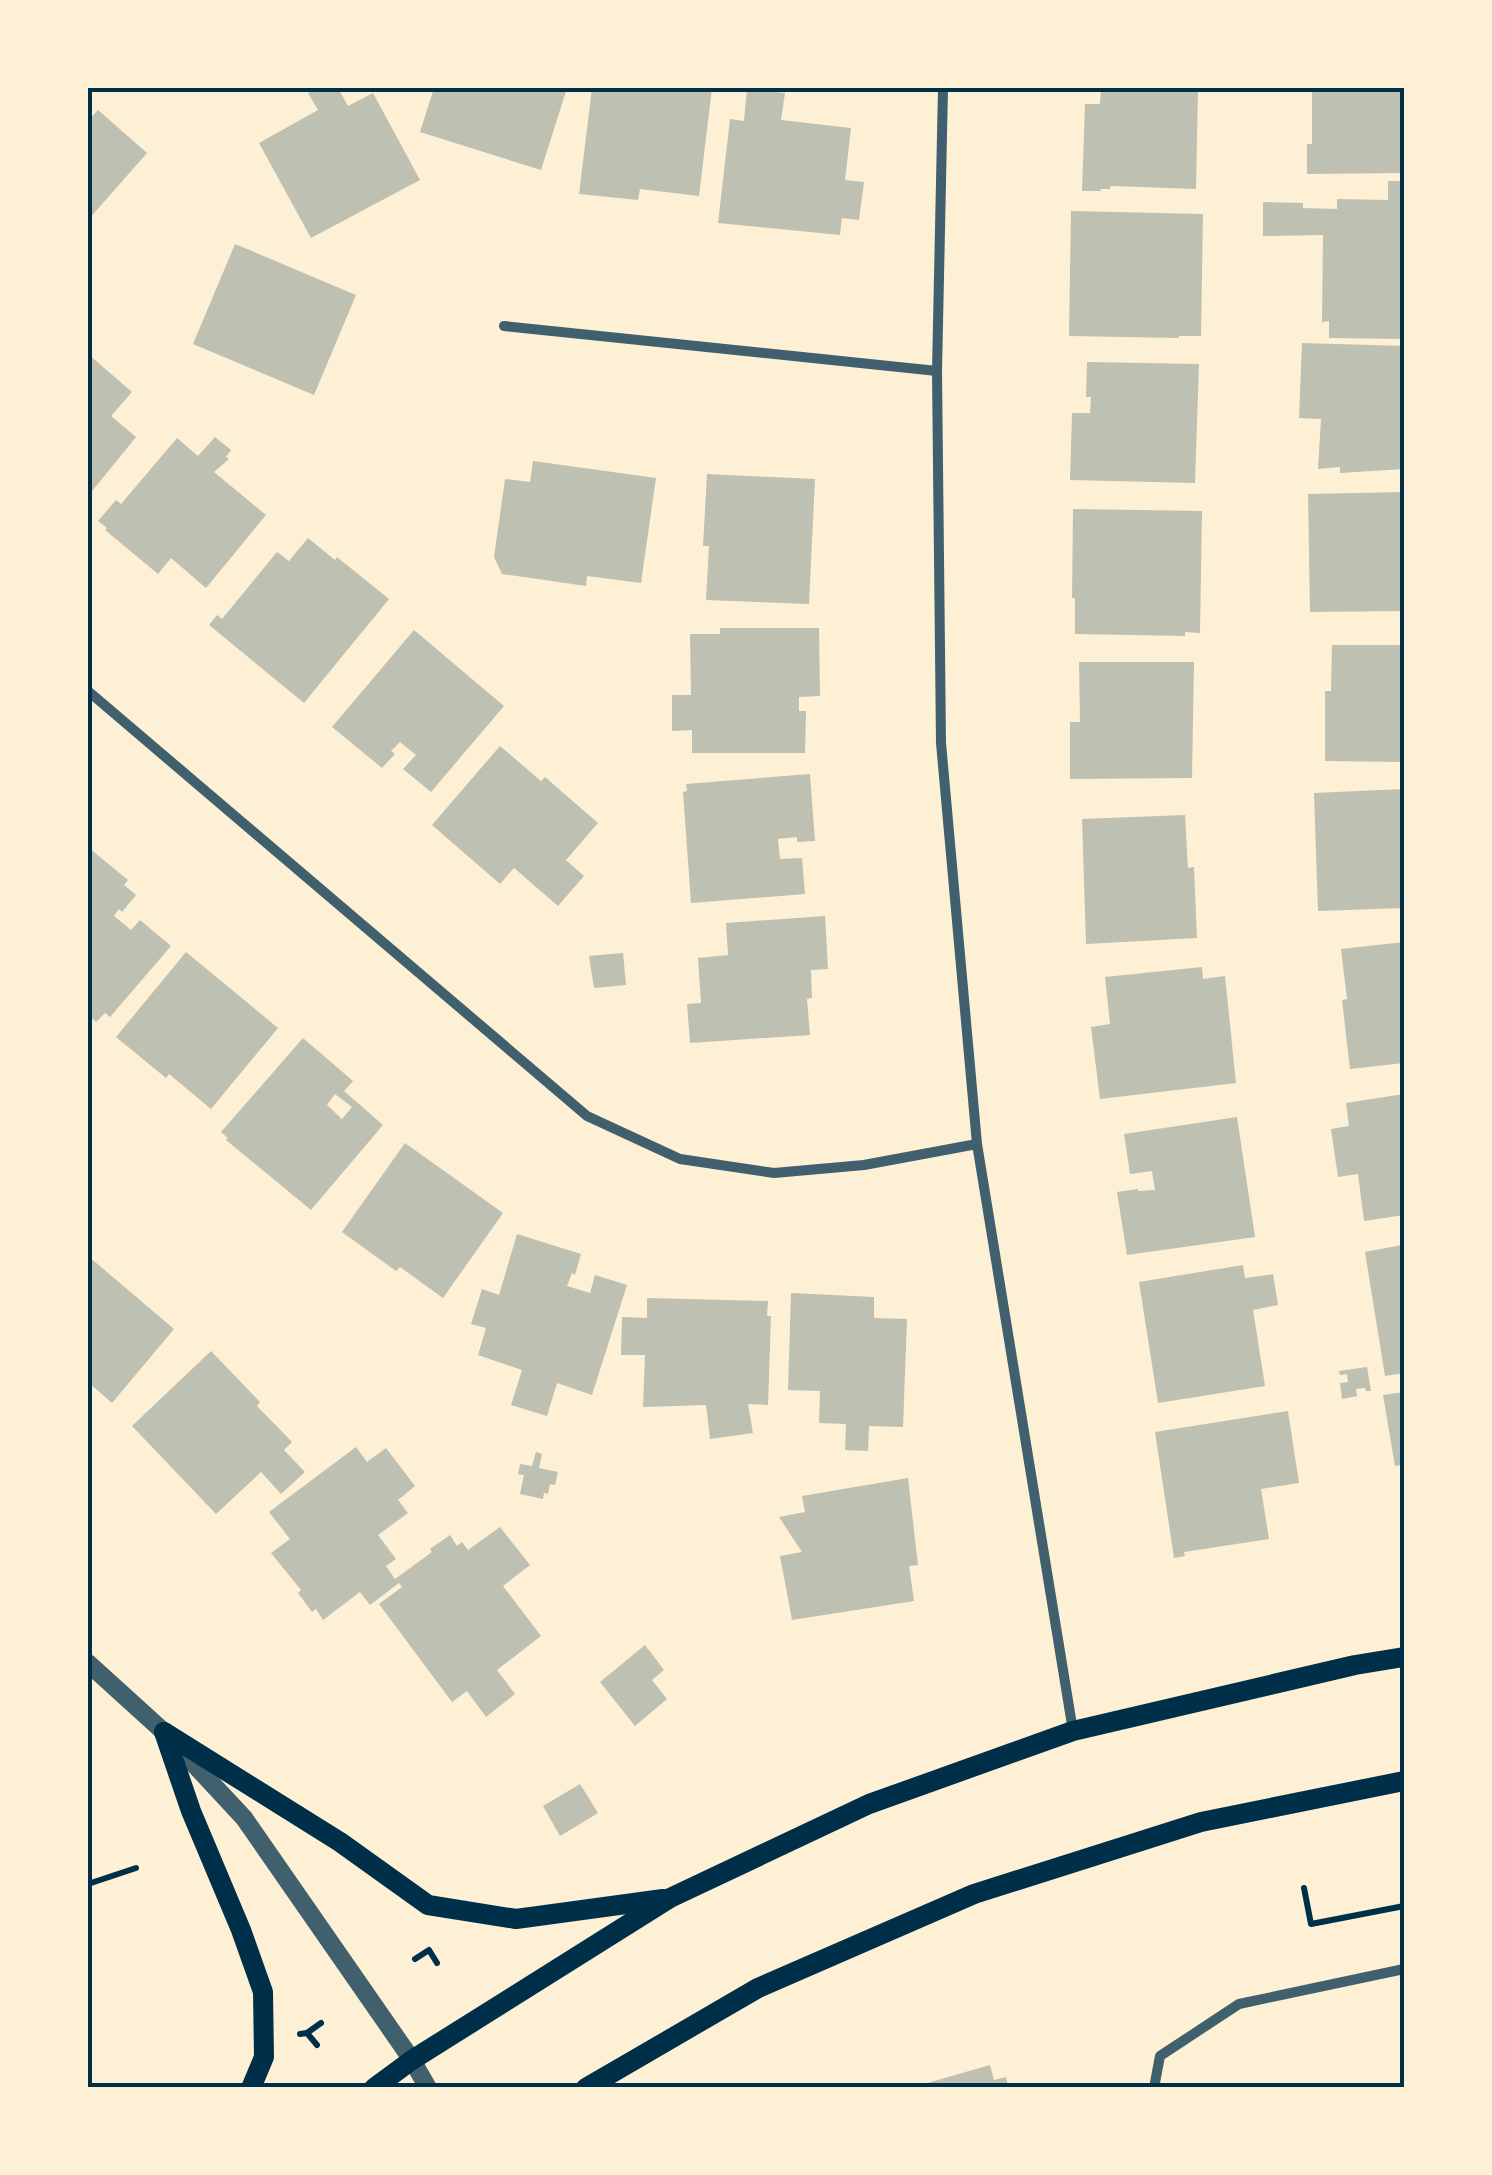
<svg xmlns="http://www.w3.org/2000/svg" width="1492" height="2175" viewBox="0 0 1492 2175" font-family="Spectral,serif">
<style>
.building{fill:#bec0b2;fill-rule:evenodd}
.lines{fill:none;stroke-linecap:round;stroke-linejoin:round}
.path{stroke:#003049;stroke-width:6}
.minor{stroke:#3f606c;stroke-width:10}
.tertiary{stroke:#3f606c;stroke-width:18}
.secondary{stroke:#003049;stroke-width:20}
.neatline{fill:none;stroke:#003049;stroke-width:4}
</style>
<rect width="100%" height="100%" fill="#fdf0d5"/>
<!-- building -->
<g class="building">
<polygon points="319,88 338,88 348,106 373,93 420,180 311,238 259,143 318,110 308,93"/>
<polygon points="434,88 567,88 541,170 420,132"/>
<polygon points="592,88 712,88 699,196 640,189 638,200 579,194"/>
<polygon points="1101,88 1198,88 1196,189 1111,186 1110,189 1100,189 1101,191 1082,191 1085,104 1100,104"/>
<polygon points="1312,88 1404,88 1404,173 1307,174 1307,144 1312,144"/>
<polygon points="747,89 785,93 781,120 851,128 845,180 864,182 859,220 842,218 840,235 718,223 730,119 744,121"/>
<polygon points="98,110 147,153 88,220 88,121"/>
<polygon points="1388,181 1404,181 1404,339 1329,338 1329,321 1322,322 1323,235 1263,236 1263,202 1303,203 1303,208 1337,209 1337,199 1388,200"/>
<polygon points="1071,211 1203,214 1201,336 1179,336 1179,338 1069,336"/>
<polygon points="235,244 356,295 314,395 193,344"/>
<polygon points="1302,343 1404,346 1404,469 1340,473 1340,467 1318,469 1321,419 1299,418"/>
<polygon points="88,354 132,392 111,416 136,437 88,496"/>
<polygon points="1087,362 1199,364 1195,483 1070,480 1072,413 1090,413 1091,397 1086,397"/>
<polygon points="215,437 231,450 226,457 229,459 214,472 266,515 206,588 171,558 158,574 105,530 107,528 98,521 116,500 121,504 177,438 198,456"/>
<polygon points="533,461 656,478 641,583 587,576 586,586 502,574 494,557 505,479 530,482"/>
<polygon points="707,474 815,479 809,604 706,600 709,546 703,546"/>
<polygon points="1404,492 1404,528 1401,528 1401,551 1404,551 1404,611 1310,612 1308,494"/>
<polygon points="1073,509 1202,511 1200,633 1185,632 1185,636 1075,634 1075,598 1072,598"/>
<polygon points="308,538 335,560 337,557 389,599 304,703 209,625 217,615 222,619 277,552 289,561"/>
<polygon points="720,628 819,628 820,696 799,697 799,711 806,711 805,753 692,753 692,730 672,731 672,695 691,695 690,634 720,634"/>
<polygon points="414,630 504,706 431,792 403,769 416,755 400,742 391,751 395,754 382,768 332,727"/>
<polygon points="1332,645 1404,645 1404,762 1325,761 1325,691 1331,691"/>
<polygon points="1079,662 1194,662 1192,778 1070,779 1070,722 1080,722"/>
<polygon points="500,746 541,781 545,777 598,823 566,860 584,876 558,906 514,868 500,884 432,825"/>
<polygon points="810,774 815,841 797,842 797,837 778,839 780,859 802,858 805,894 691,903 683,792 687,791 686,784"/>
<polygon points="1404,789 1404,908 1318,911 1314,793"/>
<polygon points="1185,815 1188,868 1194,867 1197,938 1086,944 1082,819"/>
<polygon points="89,848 128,880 124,885 136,895 122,912 119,909 114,916 131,930 140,920 171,946 110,1017 105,1013 96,1022 88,1015 88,851"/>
<polygon points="825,916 828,969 811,970 812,998 807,999 810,1035 690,1043 687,1004 701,1003 698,958 728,955 726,923"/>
<polygon points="1404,942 1404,1063 1350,1069 1342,1000 1347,999 1341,949"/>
<polygon points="186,952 278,1028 211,1109 169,1074 166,1078 116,1037"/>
<polygon points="623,953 626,985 594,988 589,956"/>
<polygon points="1202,967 1203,979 1225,976 1236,1083 1100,1099 1091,1027 1110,1024 1105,977"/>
<path d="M303,1038L353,1081L344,1091L383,1125L311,1210L226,1140L228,1138L221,1132ZM335,1094L352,1107L342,1119L327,1105Z"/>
<polygon points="1404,1094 1404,1215 1364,1221 1358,1174 1338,1177 1331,1129 1349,1126 1346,1103"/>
<polygon points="1237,1117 1255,1237 1127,1255 1117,1192 1138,1189 1138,1191 1155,1190 1152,1171 1130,1174 1124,1134"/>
<polygon points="405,1143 503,1213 443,1298 400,1267 396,1271 342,1232"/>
<polygon points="517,1234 581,1254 575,1275 572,1273 567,1286 590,1293 595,1275 627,1285 592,1395 557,1383 547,1416 511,1405 522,1370 478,1355 486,1328 471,1324 482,1289 499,1295"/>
<polygon points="1402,1245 1404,1253 1404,1373 1385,1376 1365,1252"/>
<polygon points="88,1256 174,1329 112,1403 88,1382"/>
<polygon points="1243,1265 1245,1278 1273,1274 1278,1305 1253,1310 1265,1386 1158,1403 1139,1282"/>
<polygon points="791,1293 874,1297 874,1318 907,1319 903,1427 869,1426 868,1451 845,1450 846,1424 819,1423 820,1391 788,1390"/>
<polygon points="647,1298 768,1301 767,1316 771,1316 768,1405 748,1404 753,1433 710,1439 706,1405 643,1407 645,1355 621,1355 622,1317 647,1318"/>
<polygon points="211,1351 260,1402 257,1406 292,1442 284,1450 305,1472 281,1494 261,1472 216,1514 132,1426"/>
<polygon points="1367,1367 1371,1391 1366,1391 1365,1388 1356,1389 1357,1396 1342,1399 1340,1383 1348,1382 1347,1374 1340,1375 1339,1371"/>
<polygon points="1404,1392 1404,1475 1402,1475 1401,1465 1395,1466 1383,1395"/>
<polygon points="1288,1411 1299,1483 1261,1489 1269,1539 1184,1552 1185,1556 1174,1558 1155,1432"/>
<polygon points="356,1447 367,1462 386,1448 415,1486 398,1500 408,1513 378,1535 396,1559 386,1566 395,1579 432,1552 430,1549 450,1535 457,1546 462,1542 468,1550 500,1527 530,1565 503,1586 541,1636 497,1670 515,1694 486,1717 467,1691 452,1702 379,1604 402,1587 399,1583 370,1605 360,1592 323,1620 316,1609 312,1612 298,1593 301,1590 271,1553 290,1539 269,1512"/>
<polygon points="536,1452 542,1454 539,1468 558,1472 555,1485 550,1484 548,1494 544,1493 543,1499 520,1494 524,1475 518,1474 520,1464 532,1466"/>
<polygon points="908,1478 918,1565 909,1566 914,1601 792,1620 780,1556 802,1552 779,1517 805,1512 802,1496"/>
<polygon points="645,1645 664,1670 652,1680 667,1699 635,1726 600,1682"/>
<polygon points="580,1784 598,1813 560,1836 543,1806"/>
<polygon points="990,2065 994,2080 1006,2077 1009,2088 910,2088"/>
</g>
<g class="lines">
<!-- path -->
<g class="path">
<polyline points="88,1884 136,1868"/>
<polyline points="1304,1888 1311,1924 1404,1906"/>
<polyline points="415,1959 429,1950 437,1963"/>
<polyline points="307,2033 321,2023"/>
<polyline points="300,2034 307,2033 317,2045"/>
</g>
<!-- minor -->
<g class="minor">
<polyline points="943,88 937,371 941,743 977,1144 1073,1731"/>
<polyline points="504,326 937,371"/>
<polyline points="88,691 587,1116 680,1159 774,1173 864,1165 977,1144"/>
<polyline points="1154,2088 1160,2056 1239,2004 1404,1969"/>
</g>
<!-- tertiary -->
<polyline class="tertiary" points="88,1663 164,1732 244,1818 412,2060 428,2088"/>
<!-- secondary -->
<g class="secondary">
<polyline points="164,1732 340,1842 428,1905 516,1919 663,1899"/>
<polyline points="164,1732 191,1811 241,1930 263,1992 264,2057 251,2088"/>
<polyline points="374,2088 412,2060 670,1898 869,1804 1073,1731 1355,1665 1404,1657"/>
<polyline points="586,2088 758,1988 974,1894 1201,1822 1404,1781"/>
</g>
</g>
<!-- border -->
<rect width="1492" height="2175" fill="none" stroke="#fdf0d5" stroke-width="180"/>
<rect x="90" y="90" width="1312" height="1995" class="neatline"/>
</svg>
